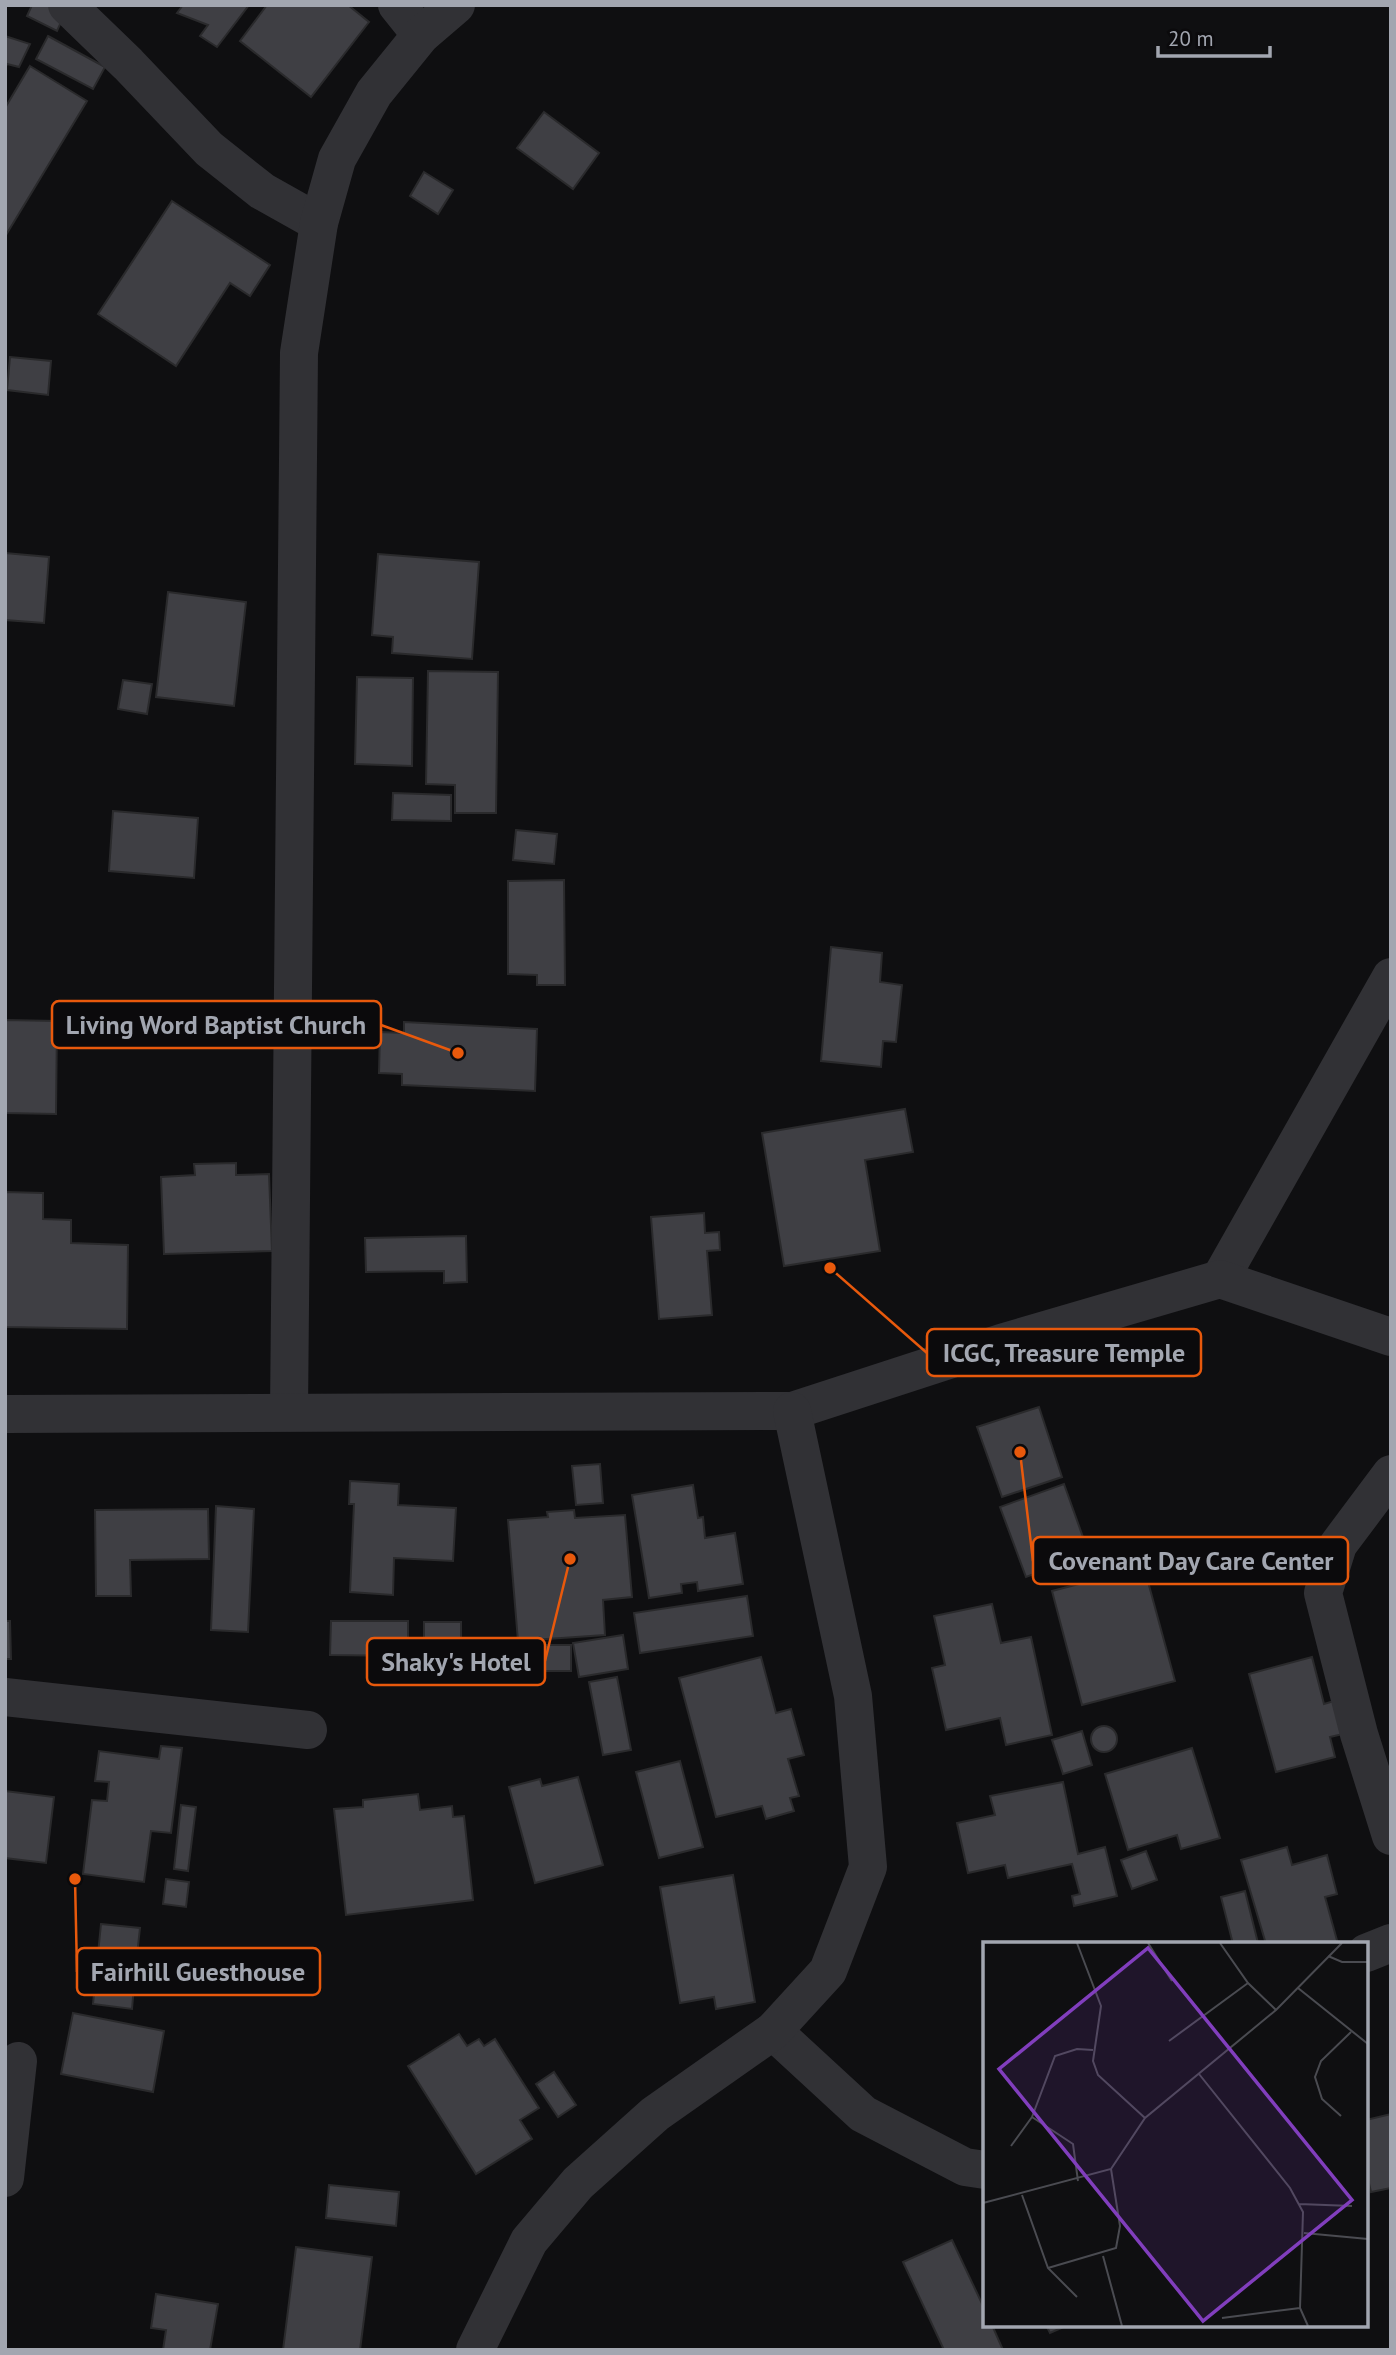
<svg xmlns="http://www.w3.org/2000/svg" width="1396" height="2355" viewBox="0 0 1396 2355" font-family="'PT Sans',sans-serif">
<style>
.building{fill:#3f3f44;stroke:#2a2a2c;stroke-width:2}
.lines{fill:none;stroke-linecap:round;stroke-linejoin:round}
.minor{stroke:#313135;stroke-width:38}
.inset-road{fill:none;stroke:#4a4b51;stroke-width:2}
.view{fill:#813ebd;fill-opacity:0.15;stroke:#813ebd;stroke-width:3.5}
.inset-edge{fill:none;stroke:#a2a6b0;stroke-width:3.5}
.leader{fill:none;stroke:#e8590c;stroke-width:2.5}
.callout-dot{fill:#e8590c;stroke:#0b0a0c;stroke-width:2.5}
.callout{fill:#0b0a0c;stroke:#e8590c;stroke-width:2.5}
.callout-label{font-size:26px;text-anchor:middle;font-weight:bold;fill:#a2a6b0}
</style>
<rect width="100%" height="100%" fill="#0f0f11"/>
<!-- building -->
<g class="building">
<polygon points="32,5 60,5 67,9 57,31 27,16"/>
<polygon points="183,5 249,5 217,47 200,36 208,25 177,13"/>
<polygon points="267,5 348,5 369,22 311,97 240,41"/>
<polygon points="5,36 30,44 19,67 7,64 5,69"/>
<polygon points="48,36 105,67 93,89 36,59"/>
<polygon points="30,66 87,101 6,235 5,108"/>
<polygon points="544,112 599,153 573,189 517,148"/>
<polygon points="424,172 453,190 438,214 410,196"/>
<polygon points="172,201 270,265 250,296 230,283 176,366 98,314"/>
<polygon points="10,357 51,361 48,395 7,390"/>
<polygon points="5,553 49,557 44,623 5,620"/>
<polygon points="378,554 479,562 472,659 392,653 393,637 372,635"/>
<polygon points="168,592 246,602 234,706 156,697"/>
<polygon points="428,671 498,672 496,813 455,813 455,785 426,784"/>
<polygon points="357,677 413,678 412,766 355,764"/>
<polygon points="123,680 152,684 147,714 118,709"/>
<polygon points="393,793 451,795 451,821 392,820"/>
<polygon points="113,811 198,818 194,878 109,871"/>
<polygon points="516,830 557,834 554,864 513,860"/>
<polygon points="564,880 565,985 537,985 537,975 508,974 508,881"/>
<polygon points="831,947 882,953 880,982 902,985 896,1042 883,1041 881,1067 821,1061"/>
<polygon points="5,1020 57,1021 56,1114 5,1113"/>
<polygon points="404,1022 537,1029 535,1091 402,1085 402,1074 379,1073 380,1032 404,1033"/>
<polygon points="905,1109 913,1152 865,1160 880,1251 784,1266 762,1133"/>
<polygon points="236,1163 236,1175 269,1174 272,1251 164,1254 161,1177 195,1175 194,1164"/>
<polygon points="5,1192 43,1193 43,1219 71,1220 71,1243 128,1245 127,1329 5,1327"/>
<polygon points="704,1213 705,1233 719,1232 720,1250 707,1251 712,1315 659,1319 651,1217"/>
<polygon points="466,1236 467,1282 444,1283 444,1271 366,1272 365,1238"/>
<polygon points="1039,1407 1062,1477 1002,1497 977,1427"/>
<polygon points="600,1464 603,1503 576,1505 572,1466"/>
<polygon points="350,1481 399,1484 398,1505 456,1508 453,1561 394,1558 393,1595 350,1592 354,1504 349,1504"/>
<polygon points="1064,1484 1089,1554 1026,1577 1000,1507"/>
<polygon points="693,1485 698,1518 703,1517 705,1538 735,1533 743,1584 698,1591 697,1582 681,1584 682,1593 649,1598 632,1495"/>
<polygon points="216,1506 254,1509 248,1632 211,1630"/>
<polygon points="208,1509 209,1559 130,1560 131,1596 96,1596 95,1510"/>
<polygon points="574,1510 575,1518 625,1515 632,1597 603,1600 605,1635 518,1641 508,1520 548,1517 547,1512"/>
<polygon points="1144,1567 1175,1681 1082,1705 1052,1591"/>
<polygon points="747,1596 753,1636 640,1653 634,1613"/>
<polygon points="992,1604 1001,1643 1031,1637 1052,1735 1006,1745 1000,1718 946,1730 932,1668 945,1665 934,1616"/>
<polygon points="5,1621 10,1621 11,1659 5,1659"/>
<polygon points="331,1621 408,1621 408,1656 330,1655"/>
<rect x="424" y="1622" width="37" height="36"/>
<polygon points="623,1635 628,1669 579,1677 573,1643"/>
<polygon points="482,1645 571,1645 571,1671 483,1671"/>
<polygon points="761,1657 776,1713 791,1709 804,1755 788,1759 799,1796 790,1798 794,1811 766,1819 762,1806 716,1817 679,1678"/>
<polygon points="1312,1657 1324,1704 1334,1701 1343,1734 1330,1737 1335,1757 1276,1772 1249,1674"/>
<polygon points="617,1677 631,1750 603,1755 589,1682"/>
<circle cx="1104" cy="1739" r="13"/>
<polygon points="1082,1731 1092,1765 1063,1774 1052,1740"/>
<polygon points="161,1746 182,1748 171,1833 151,1831 144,1882 83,1874 92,1800 107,1801 109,1782 95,1781 99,1751 159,1759"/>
<polygon points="1192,1748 1220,1838 1181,1849 1177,1835 1128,1850 1105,1774"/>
<polygon points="680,1761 703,1847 659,1858 636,1772"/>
<polygon points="578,1777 603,1865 535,1883 509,1787 540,1779 542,1786"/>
<polygon points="1063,1782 1078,1854 1105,1847 1117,1896 1074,1906 1072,1896 1080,1894 1072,1864 1008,1878 1005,1865 968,1873 957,1823 995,1815 990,1796"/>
<polygon points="5,1791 54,1797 46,1863 5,1858"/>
<polygon points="418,1794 420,1810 452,1806 453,1817 464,1816 473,1900 346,1915 334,1809 363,1807 363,1800"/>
<polygon points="181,1805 196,1807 188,1871 174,1869"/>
<polygon points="1287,1847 1292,1865 1327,1855 1337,1894 1325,1897 1338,1944 1266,1944 1241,1860"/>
<polygon points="1146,1851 1157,1880 1132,1889 1121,1860"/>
<polygon points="733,1875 755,2002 716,2009 714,1997 680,2003 660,1887"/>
<polygon points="166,1879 189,1882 186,1907 163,1904"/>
<polygon points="1245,1891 1258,1943 1233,1944 1221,1897"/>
<polygon points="101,1924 140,1928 137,1955 158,1957 156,1989 134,1986 132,2009 93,2004"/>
<polygon points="73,2013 164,2031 153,2092 61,2074"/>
<polygon points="459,2034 467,2046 479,2039 484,2046 495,2039 539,2108 520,2120 532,2139 476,2174 408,2066"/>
<polygon points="554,2072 576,2105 558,2117 536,2084"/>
<polygon points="1391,2114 1391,2188 1371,2192 1366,2171 1366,2120"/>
<polygon points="329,2185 399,2192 396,2226 326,2218"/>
<polygon points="952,2240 985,2310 985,2325 992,2325 1003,2350 944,2350 903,2262"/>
<polygon points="296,2247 372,2257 360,2350 283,2350"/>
<polygon points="156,2294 218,2304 210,2350 163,2350 166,2330 151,2328"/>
<polygon points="1046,2325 1068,2325 1050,2333"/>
</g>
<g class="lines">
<!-- minor -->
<g class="minor">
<polyline points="67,5 128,64 209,149 262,191 319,223"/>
<polyline points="397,5 421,35"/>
<polyline points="1220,1279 1391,977"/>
<polyline points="289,1412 299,353 319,223 337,159 374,93 421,35 456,5"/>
<polyline points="5,1414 792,1411 1001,1343 1220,1279 1391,1337"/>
<polyline points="1391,1474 1338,1545 1323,1593 1359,1734 1391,1836"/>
<polyline points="5,1697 308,1730"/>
<polyline points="1366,1953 1391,1943"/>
<polyline points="773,2031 863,2114 965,2167 985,2170"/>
<polyline points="5,2178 18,2061"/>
<polyline points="475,2350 529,2241 578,2183 655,2114 773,2031 828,1971 868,1867 853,1696 792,1411"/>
</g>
</g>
<!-- overview -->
<g transform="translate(983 1942)">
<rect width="385" height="385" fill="#0f0f11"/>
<path class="inset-road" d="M94,1L118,64L110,119L115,133L162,176M165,1L189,39M237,1L265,41L293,68M345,14L359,20H385M315,46L385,102M186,99L265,41M216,132L307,246L320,270L317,366L325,384M358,174L339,157L332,135L338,119L368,90M49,175L72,114L94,107L110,108M28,204L49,175L90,202L95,239M39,253L65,326L94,355M0,261L128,227L162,176L293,68L359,1M316,262L369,264M321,291L385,297M120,314L139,384M65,326L133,306L137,284L128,227M239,376L317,366"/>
<path class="view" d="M165,6L369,258L220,379L16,127Z"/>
<rect width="385" height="385" class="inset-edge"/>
</g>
<!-- callouts -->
<path class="leader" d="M458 1053L381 1025M830 1268L927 1353M1020 1452L1033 1561M570 1559L545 1661M75 1879L77 1972"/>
<g class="callout-dot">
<circle cx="458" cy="1053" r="7"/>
<circle cx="830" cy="1268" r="7"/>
<circle cx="1020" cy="1452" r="7"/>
<circle cx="570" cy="1559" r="7"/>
<circle cx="75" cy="1879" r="7"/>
</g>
<g class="callout">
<rect x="52" y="1001" width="329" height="47" rx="7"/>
<rect x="927" y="1329" width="274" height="47" rx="7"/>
<rect x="1033" y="1537" width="315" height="47" rx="7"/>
<rect x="367" y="1638" width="178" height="47" rx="7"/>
<rect x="77" y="1948" width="243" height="47" rx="7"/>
</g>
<g class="callout-label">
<text x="216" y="1034">Living Word Baptist Church</text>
<text x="1064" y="1362">ICGC, Treasure Temple</text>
<text x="1191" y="1570">Covenant Day Care Center</text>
<text x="456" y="1671">Shaky's Hotel</text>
<text x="198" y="1981">Fairhill Guesthouse</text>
</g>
<!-- border -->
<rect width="1396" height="2355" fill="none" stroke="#a2a6b0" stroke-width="14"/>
<!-- scale -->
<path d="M1158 46v10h112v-10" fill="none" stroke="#a2a6b0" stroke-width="3.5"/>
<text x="1168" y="46" font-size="21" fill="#a2a6b0" stroke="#0b0a0c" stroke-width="5" paint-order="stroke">20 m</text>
</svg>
